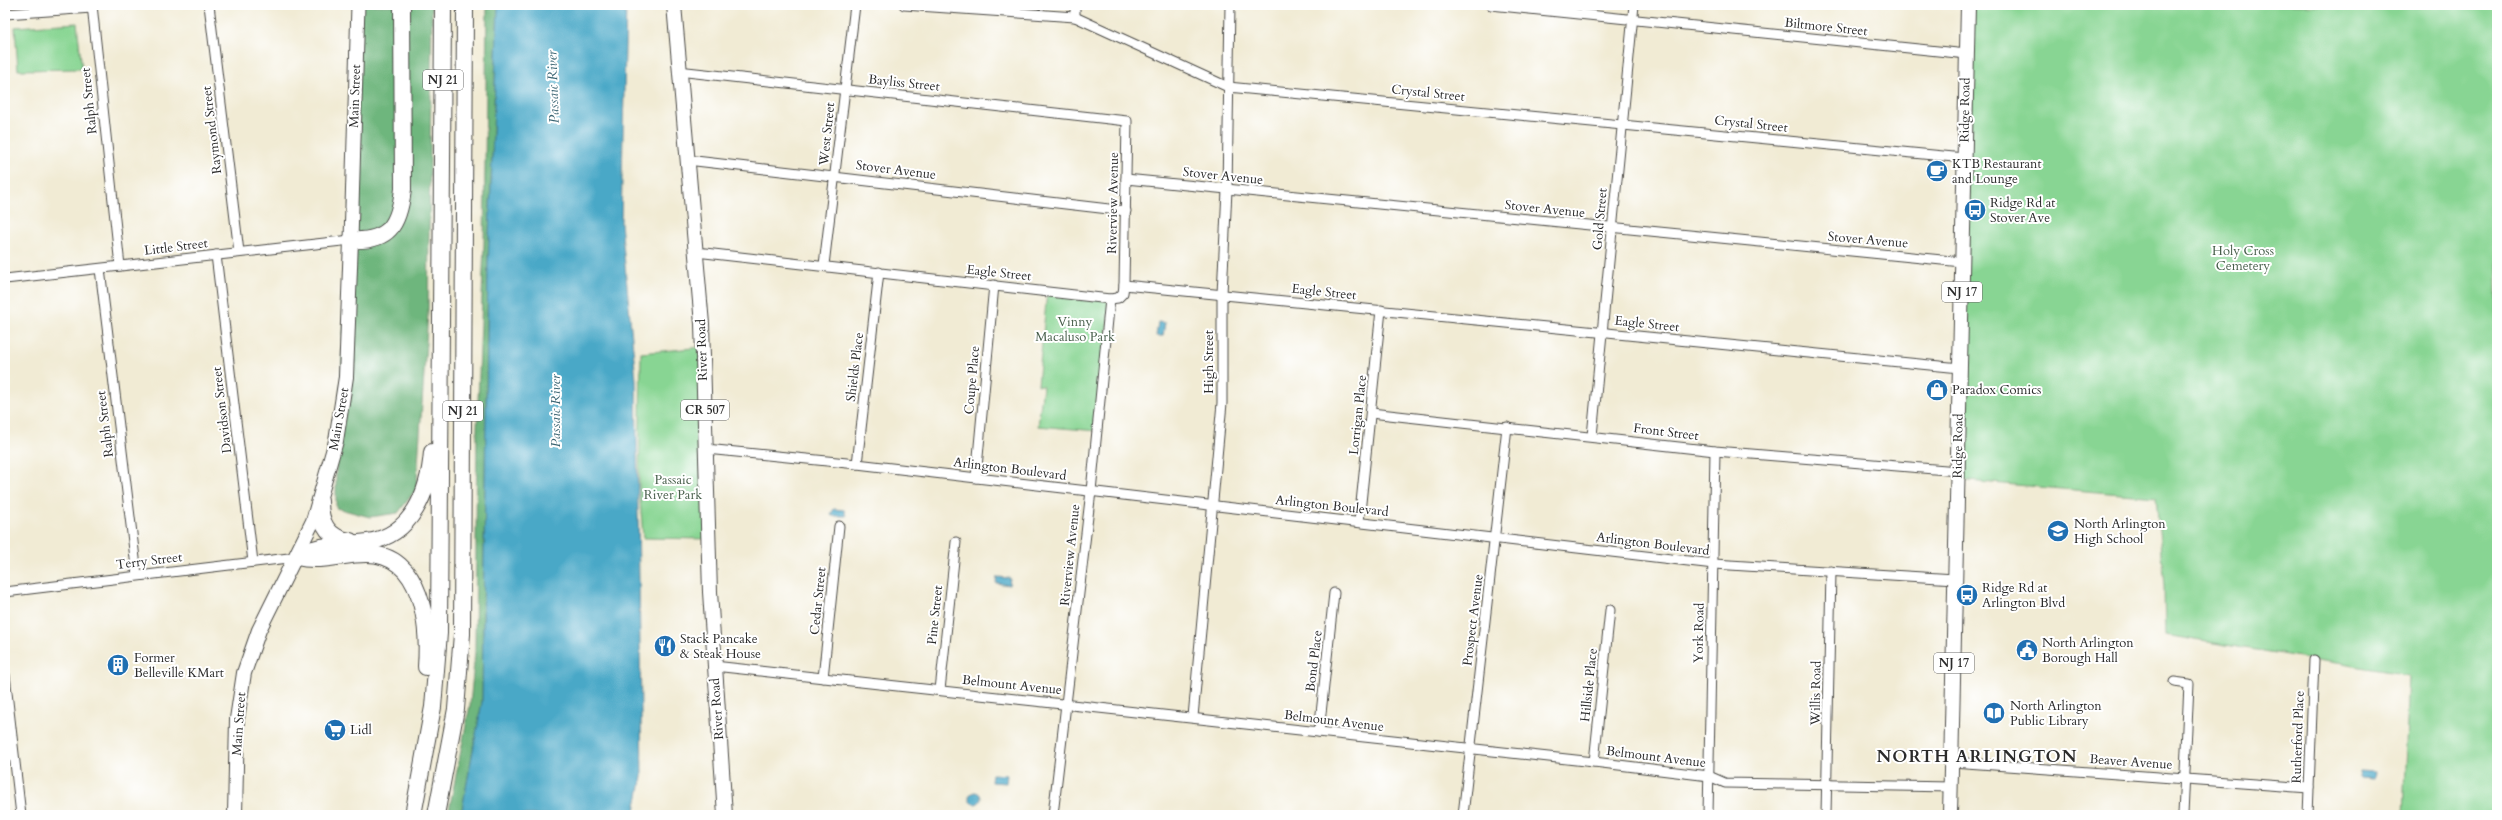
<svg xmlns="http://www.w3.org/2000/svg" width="2502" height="820" viewBox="0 0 2502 820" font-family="Cardo,serif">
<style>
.green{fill:#88d593;stroke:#5a805f}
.forest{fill:#6eb67d;stroke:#4c7054}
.water{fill:#48a8c7;stroke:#3a6a79}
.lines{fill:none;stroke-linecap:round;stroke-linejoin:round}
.street-casing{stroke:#494844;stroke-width:11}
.secondary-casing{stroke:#494844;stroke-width:15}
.primary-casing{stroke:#494844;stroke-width:16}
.highway-casing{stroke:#494844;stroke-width:18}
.street{stroke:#fff;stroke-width:9}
.secondary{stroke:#fff;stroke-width:13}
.primary{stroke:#fff;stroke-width:14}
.highway{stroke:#fff;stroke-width:16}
.labels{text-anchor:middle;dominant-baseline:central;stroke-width:4;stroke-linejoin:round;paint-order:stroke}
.shield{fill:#fff;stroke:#6b6b6b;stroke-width:1}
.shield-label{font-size:12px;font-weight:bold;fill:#2b2b2b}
.street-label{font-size:13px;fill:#2b2b2b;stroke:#fff}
.poi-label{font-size:13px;fill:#2b2b2b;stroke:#fff;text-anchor:start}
.park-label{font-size:13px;fill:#475e4a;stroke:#fff}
.water-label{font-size:14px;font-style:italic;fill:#386371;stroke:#fff}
.district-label{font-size:17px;font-weight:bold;letter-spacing:1px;fill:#2b2b2b;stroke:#fff}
</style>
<rect width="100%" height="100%" fill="#fff"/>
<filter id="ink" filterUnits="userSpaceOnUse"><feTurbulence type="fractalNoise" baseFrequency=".025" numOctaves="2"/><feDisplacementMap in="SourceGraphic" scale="8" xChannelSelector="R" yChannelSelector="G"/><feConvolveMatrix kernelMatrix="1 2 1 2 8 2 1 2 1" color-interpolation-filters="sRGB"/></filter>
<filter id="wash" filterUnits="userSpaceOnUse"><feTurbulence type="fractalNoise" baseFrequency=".012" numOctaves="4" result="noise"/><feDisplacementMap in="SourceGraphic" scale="16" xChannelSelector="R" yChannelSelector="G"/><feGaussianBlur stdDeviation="0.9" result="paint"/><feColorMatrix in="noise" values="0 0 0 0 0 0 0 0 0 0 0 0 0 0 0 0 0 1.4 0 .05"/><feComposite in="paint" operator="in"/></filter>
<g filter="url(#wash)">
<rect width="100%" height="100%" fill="#f1ebd4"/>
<!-- green -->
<g class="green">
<polygon points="1968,5 2497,5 2497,815 2403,815 2409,675 2165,635 2164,586 2156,497 1957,480"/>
<polygon points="77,23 82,69 18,70 15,27"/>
<polygon points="1047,292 1110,299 1097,431 1038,426 1043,386 1038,385"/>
<polygon points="703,347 709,539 643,538 639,486 641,353"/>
</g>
<!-- forest -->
<g class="forest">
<polygon points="361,5 432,5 428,313 416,494 414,492 398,513 370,517 336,508 336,466"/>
<polygon points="487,5 498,5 488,262 482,702 461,815 448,815 470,705 475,652 477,426 484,244"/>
</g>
<!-- water -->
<g class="water">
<polygon points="498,5 626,5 621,223 636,380 642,777 634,815 461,815 482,702 488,262"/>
<polygon points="1158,322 1165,323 1163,336 1156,336"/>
<polygon points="834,509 844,510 846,516 832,516 831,514"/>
<polygon points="997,577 1010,578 1009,585 996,583"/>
<polygon points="2360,771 2375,772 2374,779 2360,778"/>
<polygon points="992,774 1007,775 1006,783 991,782"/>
<circle cx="975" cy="798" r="6"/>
</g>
</g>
<g filter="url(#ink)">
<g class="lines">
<!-- street casing -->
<g class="street-casing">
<g id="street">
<polyline points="92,5 120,266"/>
<polyline points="209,5 239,252"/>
<polyline points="904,5 1075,17 1228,87 1964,158"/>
<polyline points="1491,5 1967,54"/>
<polyline points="5,14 92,8"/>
<polyline points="1075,17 1075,5"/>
<polyline points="678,71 1127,121 1124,285 1123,293 1118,298 1110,299 696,252"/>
<polyline points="687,160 1126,211"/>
<polyline points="1126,179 1962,262"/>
<polyline points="216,255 253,562"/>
<polyline points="824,265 855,5"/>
<polyline points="100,269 137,575"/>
<polyline points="5,279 351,240"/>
<polyline points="1124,285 1960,368"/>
<polyline points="1371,413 1715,451 1958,471"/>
<polyline points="1592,436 1634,5"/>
<polyline points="706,449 857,464 1714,564 1955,579"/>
<polyline points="857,464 879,272"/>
<polyline points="976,478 994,285"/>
<polyline points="1359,522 1381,310"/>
<polyline points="5,592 297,557"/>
<polyline points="714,666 1594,762 1709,776 1725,783 1951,787"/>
<polyline points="5,675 21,815"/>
<polyline points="823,678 839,526"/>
<polyline points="2174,682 2189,684 2183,815"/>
<polyline points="940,690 956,542"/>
<polyline points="1193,717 1222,403 1222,294 1227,190 1230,5"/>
<polyline points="1319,732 1334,593"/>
<polyline points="1594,762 1610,610"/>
<polyline points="1952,762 2309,788"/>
<polyline points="1053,815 1091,491 1110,299"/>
<polyline points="1463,815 1507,427"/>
<polyline points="1708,815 1715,451"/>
<polyline points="1826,815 1831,571"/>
<polyline points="2308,815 2314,660"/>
</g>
</g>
<!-- secondary casing -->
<g class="secondary-casing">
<polyline id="secondary" points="351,240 358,5"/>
</g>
<!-- primary casing -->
<g class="primary-casing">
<g id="primary">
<polyline points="674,5 702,324 710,592 725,815"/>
<polyline points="235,815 237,719 244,673 259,630 313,521 336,441 346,377 351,240"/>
<polyline points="1950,815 1968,5"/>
</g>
</g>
<!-- highway casing -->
<g class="highway-casing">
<g id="highway">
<path d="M351,240C389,242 399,225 403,189L402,5"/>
<path d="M320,501C320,522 327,538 350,541"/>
<path d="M297,557C318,542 343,546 368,542C412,535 429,492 432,452"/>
<path d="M297,557C321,563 342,554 366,554C423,553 429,626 426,667"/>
<polyline points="413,815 433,707 439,633 443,5"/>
<polyline points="436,815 456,709 462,634 465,5"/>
</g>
</g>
<!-- street -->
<use href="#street" class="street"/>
<!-- secondary -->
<use href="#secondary" class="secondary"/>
<!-- primary -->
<use href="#primary" class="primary"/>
<!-- highway -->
<use href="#highway" class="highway"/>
</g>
</g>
<!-- icons -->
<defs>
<g id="cafe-disc" transform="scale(1.15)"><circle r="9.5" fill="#1f6fb2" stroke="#fff"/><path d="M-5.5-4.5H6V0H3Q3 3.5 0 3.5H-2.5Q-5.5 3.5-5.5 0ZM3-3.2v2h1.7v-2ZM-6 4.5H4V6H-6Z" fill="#fff"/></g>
<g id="bus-disc" transform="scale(1.15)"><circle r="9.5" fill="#1f6fb2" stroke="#fff"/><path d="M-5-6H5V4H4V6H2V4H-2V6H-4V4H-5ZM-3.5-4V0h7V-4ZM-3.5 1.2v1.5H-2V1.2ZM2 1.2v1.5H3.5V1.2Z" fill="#fff"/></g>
<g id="shop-disc" transform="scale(1.15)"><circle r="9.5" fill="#1f6fb2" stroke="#fff"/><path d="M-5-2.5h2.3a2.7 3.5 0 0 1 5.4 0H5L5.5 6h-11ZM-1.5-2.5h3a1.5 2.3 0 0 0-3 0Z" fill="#fff"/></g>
<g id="school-disc" transform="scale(1.15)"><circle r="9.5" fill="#1f6fb2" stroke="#fff"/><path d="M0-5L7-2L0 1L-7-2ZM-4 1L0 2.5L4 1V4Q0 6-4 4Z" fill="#fff"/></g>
<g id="restaurant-disc" transform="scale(1.15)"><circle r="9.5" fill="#1f6fb2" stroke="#fff"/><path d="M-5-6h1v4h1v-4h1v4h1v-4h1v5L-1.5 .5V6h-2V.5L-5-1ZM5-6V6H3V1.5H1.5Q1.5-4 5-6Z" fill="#fff"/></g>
<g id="civic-disc" transform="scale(1.15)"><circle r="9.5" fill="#1f6fb2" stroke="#fff"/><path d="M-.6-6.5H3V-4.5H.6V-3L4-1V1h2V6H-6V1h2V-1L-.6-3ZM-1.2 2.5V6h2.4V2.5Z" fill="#fff"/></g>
<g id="building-disc" transform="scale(1.15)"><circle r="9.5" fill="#1f6fb2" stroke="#fff"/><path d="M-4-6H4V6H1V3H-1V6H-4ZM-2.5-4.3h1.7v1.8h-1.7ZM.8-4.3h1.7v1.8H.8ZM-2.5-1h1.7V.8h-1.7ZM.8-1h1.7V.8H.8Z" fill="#fff"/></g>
<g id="library-disc" transform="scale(1.15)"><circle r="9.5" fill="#1f6fb2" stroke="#fff"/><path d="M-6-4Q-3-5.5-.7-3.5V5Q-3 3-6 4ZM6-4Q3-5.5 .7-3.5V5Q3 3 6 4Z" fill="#fff"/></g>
<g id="supermarket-disc" transform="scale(1.15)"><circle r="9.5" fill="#1f6fb2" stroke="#fff"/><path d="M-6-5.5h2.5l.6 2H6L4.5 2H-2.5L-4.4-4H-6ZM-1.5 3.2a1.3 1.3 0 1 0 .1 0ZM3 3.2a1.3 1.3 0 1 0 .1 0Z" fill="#fff"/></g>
</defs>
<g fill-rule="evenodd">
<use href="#cafe-disc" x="1937" y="171"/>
<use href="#bus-disc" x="1975" y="210"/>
<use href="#shop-disc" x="1937" y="390"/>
<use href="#school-disc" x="2058" y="531"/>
<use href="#bus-disc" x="1967" y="595"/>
<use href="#restaurant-disc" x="665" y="646"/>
<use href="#civic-disc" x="2027" y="650"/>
<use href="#building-disc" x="118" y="665"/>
<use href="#library-disc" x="1994" y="713"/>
<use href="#supermarket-disc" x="335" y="730"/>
</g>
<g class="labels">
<!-- shield labels -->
<g class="shield">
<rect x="423" y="70" width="40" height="20" rx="3"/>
<rect x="1942" y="282" width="40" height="20" rx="3"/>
<rect x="681" y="400" width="48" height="20" rx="3"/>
<rect x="443" y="401" width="40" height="20" rx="3"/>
<rect x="1934" y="653" width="40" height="20" rx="3"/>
</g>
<g class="shield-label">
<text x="443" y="80">NJ 21</text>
<text x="1962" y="292">NJ 17</text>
<text x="705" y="410">CR 507</text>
<text x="463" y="411">NJ 21</text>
<text x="1954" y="663">NJ 17</text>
</g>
<!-- street labels -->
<g class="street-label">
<text transform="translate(1826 27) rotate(6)">Biltmore Street</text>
<text transform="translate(904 83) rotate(6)">Bayliss Street</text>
<text transform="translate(1428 93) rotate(6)">Crystal Street</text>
<text transform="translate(355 96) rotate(-88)">Main Street</text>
<text transform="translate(89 101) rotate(-96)">Ralph Street</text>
<text transform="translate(1965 110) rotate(-89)">Ridge Road</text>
<text transform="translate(1751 124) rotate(6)">Crystal Street</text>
<text transform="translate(212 130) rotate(-97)">Raymond Street</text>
<text transform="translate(827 134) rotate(-84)">West Street</text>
<text transform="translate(896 170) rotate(7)">Stover Avenue</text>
<text transform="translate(1223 176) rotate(6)">Stover Avenue</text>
<text transform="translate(1113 203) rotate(-89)">Riverview Avenue</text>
<text transform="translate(1545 209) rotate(6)">Stover Avenue</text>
<text transform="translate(1600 219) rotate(-85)">Gold Street</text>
<text transform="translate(1868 240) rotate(5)">Stover Avenue</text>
<text transform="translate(176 247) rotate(-7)">Little Street</text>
<text transform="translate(999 273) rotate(6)">Eagle Street</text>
<text transform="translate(1324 292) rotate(6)">Eagle Street</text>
<text transform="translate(1647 324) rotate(6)">Eagle Street</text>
<text transform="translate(702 350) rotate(-92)">River Road</text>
<text transform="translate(1209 362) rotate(-90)">High Street</text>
<text transform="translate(855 367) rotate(-83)">Shields Place</text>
<text transform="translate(972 380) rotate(-85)">Coupe Place</text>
<text transform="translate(222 410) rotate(-97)">Davidson Street</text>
<text transform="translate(1358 415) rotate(-84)">Lorrigan Place</text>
<text transform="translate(339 419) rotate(-80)">Main Street</text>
<text transform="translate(105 424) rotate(-97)">Ralph Street</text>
<text transform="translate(1666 432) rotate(7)">Front Street</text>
<text transform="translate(1958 446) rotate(-89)">Ridge Road</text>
<text transform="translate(1010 469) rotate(7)">Arlington Boulevard</text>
<text transform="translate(1332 506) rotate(6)">Arlington Boulevard</text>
<text transform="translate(1653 544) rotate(7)">Arlington Boulevard</text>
<text transform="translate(1070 555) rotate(-84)">Riverview Avenue</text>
<text transform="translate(149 561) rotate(-7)">Terry Street</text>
<text transform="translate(818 601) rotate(-84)">Cedar Street</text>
<text transform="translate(935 615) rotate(-84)">Pine Street</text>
<text transform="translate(1473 620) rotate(-83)">Prospect Avenue</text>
<text transform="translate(1699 633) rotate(-89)">York Road</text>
<text transform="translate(1314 661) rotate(-83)">Bond Place</text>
<text transform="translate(1012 685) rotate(6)">Belmount Avenue</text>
<text transform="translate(1589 685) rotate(-84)">Hillside Place</text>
<text transform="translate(1816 693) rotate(-89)">Willis Road</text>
<text transform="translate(717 709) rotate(-94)">River Road</text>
<text transform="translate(1334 721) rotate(7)">Belmount Avenue</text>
<text transform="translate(239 724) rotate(-86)">Main Street</text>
<text transform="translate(2298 737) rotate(-88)">Rutherford Place</text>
<text transform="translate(1656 757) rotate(7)">Belmount Avenue</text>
<text transform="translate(2131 762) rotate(4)">Beaver Avenue</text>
</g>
<!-- poi labels -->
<g class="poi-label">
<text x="1952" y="164">KTB Restaurant<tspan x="1952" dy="15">and Lounge</tspan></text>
<text x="1990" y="203">Ridge Rd at<tspan x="1990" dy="15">Stover Ave</tspan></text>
<text x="1952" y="390">Paradox Comics</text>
<text x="2074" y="524">North Arlington<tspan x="2074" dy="15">High School</tspan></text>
<text x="1982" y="588">Ridge Rd at<tspan x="1982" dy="15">Arlington Blvd</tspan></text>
<text x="680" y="639">Stack Pancake<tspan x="680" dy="15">&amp; Steak House</tspan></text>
<text x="2042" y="643">North Arlington<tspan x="2042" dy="15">Borough Hall</tspan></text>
<text x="134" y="658">Former<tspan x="134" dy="15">Belleville KMart</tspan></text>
<text x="2010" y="706">North Arlington<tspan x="2010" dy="15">Public Library</tspan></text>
<text x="350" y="730">Lidl</text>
</g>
<!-- park labels -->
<g class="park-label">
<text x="2243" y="251">Holy Cross<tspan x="2243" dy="15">Cemetery</tspan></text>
<text x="1075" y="322">Vinny<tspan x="1075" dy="15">Macaluso Park</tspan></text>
<text x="673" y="480">Passaic<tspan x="673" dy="15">River Park</tspan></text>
</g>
<!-- water labels -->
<g class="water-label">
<text transform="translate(553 87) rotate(-92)">Passaic River</text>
<text transform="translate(555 411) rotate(-90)">Passaic River</text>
</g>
<!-- district labels -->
<g class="district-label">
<text x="1977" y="756">NORTH ARLINGTON</text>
</g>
</g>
<!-- margin -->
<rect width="2502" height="820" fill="none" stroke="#fff" stroke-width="20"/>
</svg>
